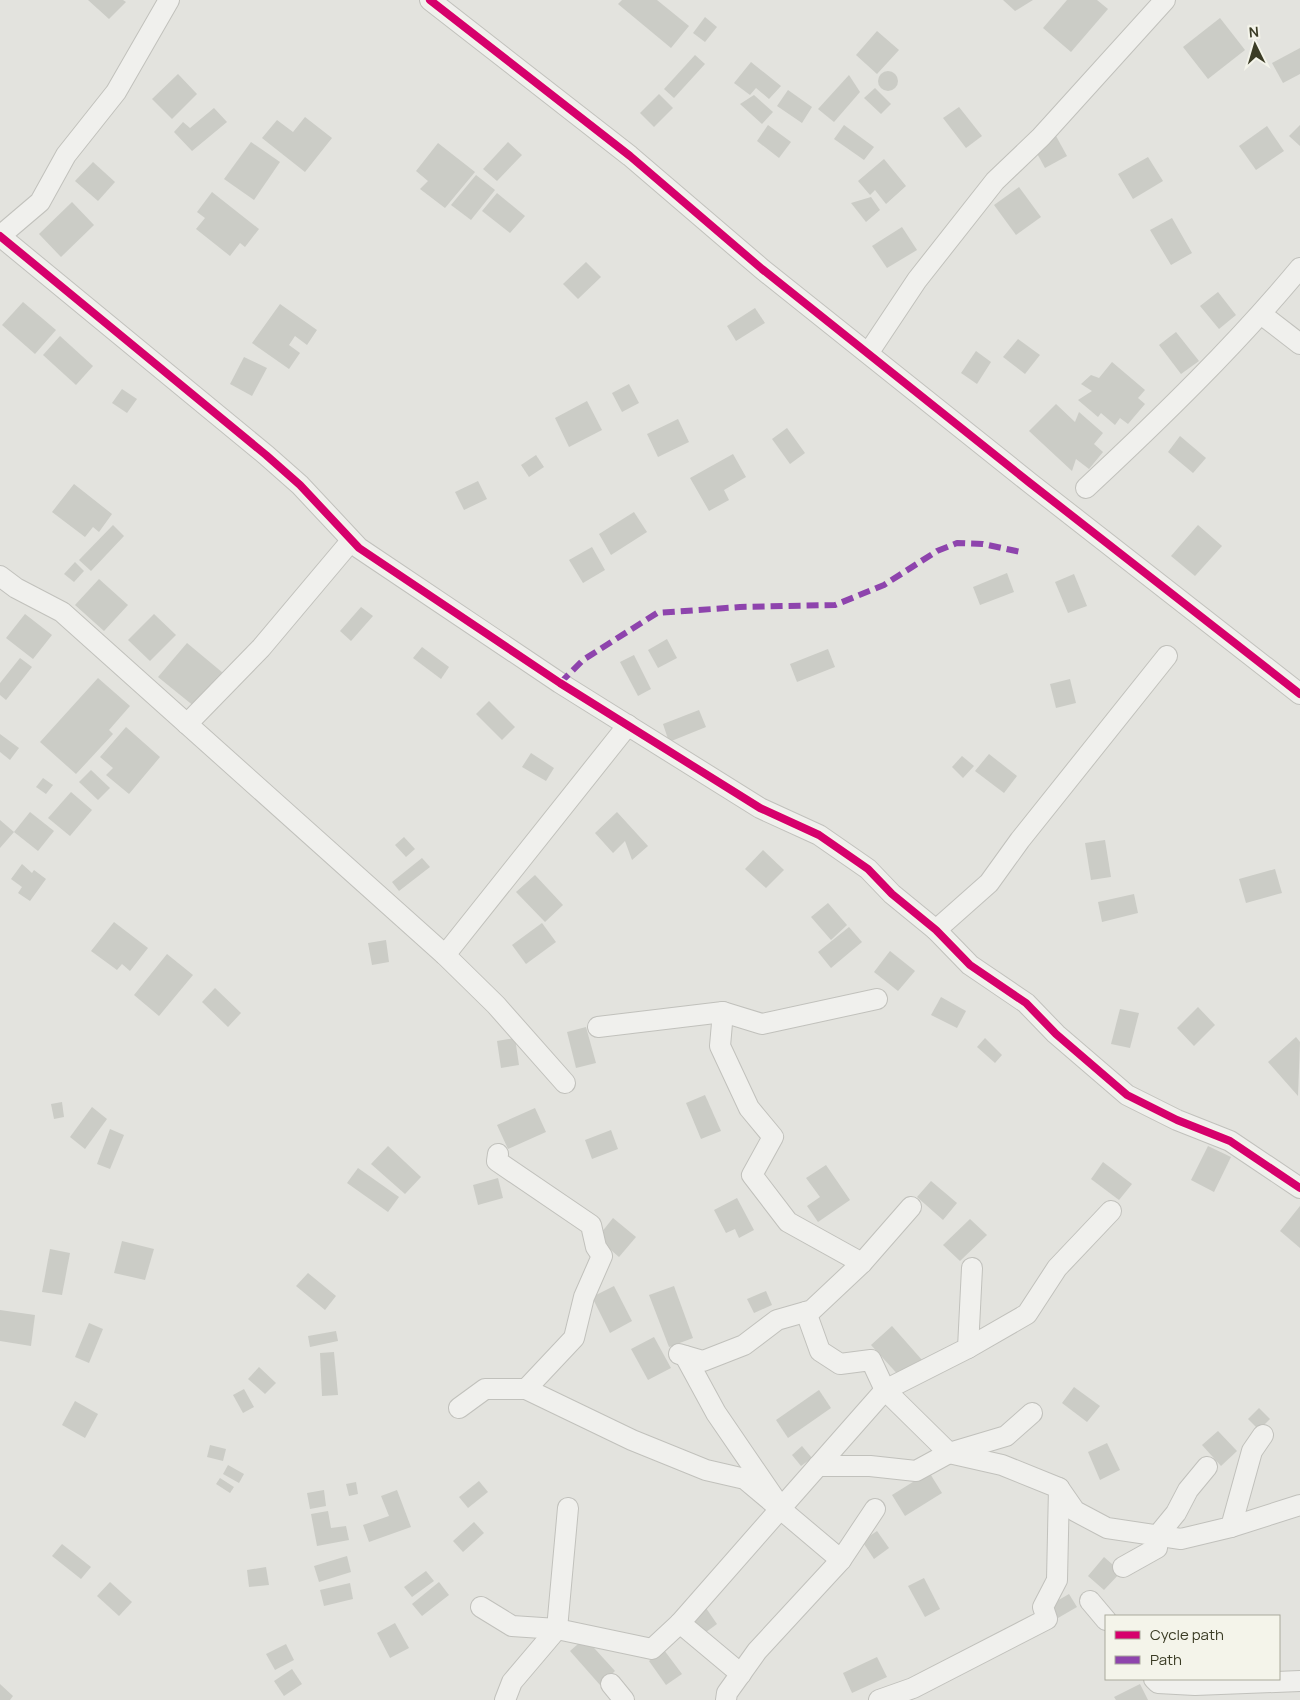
<svg xmlns="http://www.w3.org/2000/svg" width="1300" height="1700" viewBox="0 0 1300 1700" font-family="Manrope,sans-serif">
<style>
.building{fill:#cbccc6}
.lines{fill:none;stroke-linecap:round;stroke-linejoin:round}
.minor-casing{stroke:#c1c1bc;stroke-width:22}
.minor{stroke:#f0f0ed;stroke-width:20}
.quiet{stroke:#8e44ad;stroke-width:6;stroke-dasharray:12 6;stroke-linecap:butt}
.cycleway-casing{stroke:#f4f4ea;stroke-width:11}
.cycleway{stroke:#d6006c;stroke-width:8}
</style>
<rect width="100%" height="100%" fill="#e3e3de"/>
<!-- building -->
<g class="building">
<polygon points="88,0 123,0 126,2 109,19"/>
<polygon points="622,0 657,0 689,26 671,48 618,4"/>
<polygon points="1003,0 1033,0 1015,11"/>
<polygon points="1067,0 1097,0 1108,9 1071,52 1043,28"/>
<polygon points="705,17 717,27 705,42 693,33"/>
<polygon points="1220,18 1245,50 1208,79 1183,47"/>
<polygon points="877,31 899,50 877,74 856,55"/>
<polygon points="1300,48 1300,74 1283,83 1272,63"/>
<polygon points="695,55 705,64 674,98 664,89"/>
<polygon points="751,62 781,86 769,99 756,88 750,95 734,83"/>
<circle cx="888" cy="81" r="10"/>
<polygon points="178,74 197,94 172,119 152,99"/>
<polygon points="849,75 860,92 834,122 818,109"/>
<polygon points="875,88 891,104 881,114 864,98"/>
<polygon points="788,90 812,107 802,123 777,106"/>
<polygon points="659,94 673,108 654,127 640,113"/>
<polygon points="754,95 773,112 762,124 740,104"/>
<polygon points="959,107 982,136 966,148 943,118"/>
<polygon points="214,108 227,122 192,151 174,132 183,122 190,128"/>
<polygon points="305,117 332,138 305,172 262,138 277,120 293,132"/>
<polygon points="768,125 791,142 779,158 757,141"/>
<polygon points="844,125 874,147 864,160 834,139"/>
<polygon points="1300,125 1300,146 1289,136"/>
<polygon points="1267,126 1284,151 1256,170 1239,146"/>
<polygon points="1056,136 1067,156 1045,168 1034,148"/>
<polygon points="251,142 280,162 254,200 224,179"/>
<polygon points="508,142 522,155 497,181 483,169"/>
<polygon points="438,143 475,172 445,208 420,189 428,181 416,171"/>
<polygon points="1148,157 1163,181 1133,199 1118,174"/>
<polygon points="884,159 906,186 886,204 875,190 870,195 858,181"/>
<polygon points="93,162 115,182 98,201 75,181"/>
<polygon points="476,175 495,190 471,220 451,205"/>
<polygon points="1019,187 1041,217 1016,235 994,205"/>
<polygon points="212,192 259,229 245,247 240,243 230,256 196,229 205,218 197,212"/>
<polygon points="497,193 525,216 510,233 482,211"/>
<polygon points="871,197 880,210 866,222 851,203"/>
<polygon points="72,202 94,225 61,257 39,234"/>
<polygon points="1172,218 1192,253 1171,265 1150,230"/>
<polygon points="902,227 917,250 887,268 872,246"/>
<polygon points="586,262 601,277 578,299 563,284"/>
<polygon points="1218,292 1236,315 1219,329 1200,306"/>
<polygon points="23,302 56,330 35,354 2,325"/>
<polygon points="280,304 317,330 307,345 295,336 289,345 300,353 289,369 252,343"/>
<polygon points="755,308 765,323 736,341 727,326"/>
<polygon points="1176,332 1199,361 1181,374 1159,345"/>
<polygon points="60,336 93,366 76,385 43,355"/>
<polygon points="1018,339 1040,355 1025,374 1003,357"/>
<polygon points="976,351 991,362 977,384 961,373"/>
<polygon points="244,357 267,368 252,396 230,384"/>
<polygon points="1112,362 1145,390 1138,398 1145,404 1128,424 1120,418 1115,425 1101,413 1098,417 1078,400 1092,391 1081,384 1091,375 1099,378"/>
<polygon points="629,384 639,403 622,412 612,393"/>
<polygon points="122,389 137,399 127,413 112,403"/>
<polygon points="587,401 602,430 569,447 555,418"/>
<polygon points="1056,404 1075,422 1079,412 1103,433 1094,444 1103,452 1089,469 1076,459 1072,471 1029,431"/>
<polygon points="678,419 689,442 658,457 647,434"/>
<polygon points="787,428 805,453 790,464 772,439"/>
<polygon points="1180,436 1206,458 1193,473 1168,452"/>
<polygon points="733,454 746,477 724,490 729,500 709,511 690,478"/>
<polygon points="536,455 544,467 529,477 521,465"/>
<polygon points="478,481 487,499 464,510 455,492"/>
<polygon points="74,484 112,514 99,532 93,527 85,537 52,512"/>
<polygon points="634,512 647,532 611,555 599,534"/>
<polygon points="113,525 124,536 91,571 79,560"/>
<polygon points="1198,525 1222,546 1195,576 1171,556"/>
<polygon points="592,547 605,570 583,583 569,560"/>
<polygon points="75,562 84,571 74,582 64,574"/>
<polygon points="1007,573 1014,592 980,605 973,587"/>
<polygon points="1074,574 1087,606 1068,613 1055,582"/>
<polygon points="99,579 128,605 104,631 75,605"/>
<polygon points="361,607 373,616 351,641 340,631"/>
<polygon points="25,614 52,635 33,659 6,638"/>
<polygon points="154,614 176,635 150,661 128,640"/>
<polygon points="667,639 677,658 658,668 648,650"/>
<polygon points="187,643 223,673 195,707 158,677"/>
<polygon points="422,647 449,667 441,679 413,658"/>
<polygon points="828,649 835,667 797,682 790,664"/>
<polygon points="634,655 651,689 638,696 620,662"/>
<polygon points="20,658 32,667 6,700 0,695 0,683"/>
<polygon points="98,678 130,706 109,730 113,734 76,774 40,742"/>
<polygon points="1070,679 1076,703 1056,708 1050,684"/>
<polygon points="489,701 515,727 502,740 476,714"/>
<polygon points="699,710 706,727 669,742 663,724"/>
<polygon points="126,727 160,757 129,794 106,775 113,768 100,757"/>
<polygon points="0,734 19,748 10,760 0,752"/>
<polygon points="531,753 554,768 546,781 522,767"/>
<polygon points="989,754 1017,776 1004,793 975,771"/>
<polygon points="962,756 974,766 963,778 952,767"/>
<polygon points="91,770 110,788 98,800 79,782"/>
<polygon points="43,778 53,785 46,794 36,787"/>
<polygon points="71,792 92,810 70,836 48,818"/>
<polygon points="30,812 54,831 38,851 14,832"/>
<polygon points="617,812 648,846 632,860 625,841 613,853 595,833"/>
<polygon points="0,820 14,832 0,848"/>
<polygon points="404,837 415,849 406,857 395,845"/>
<polygon points="1105,840 1111,877 1091,880 1085,843"/>
<polygon points="763,850 784,870 766,888 745,869"/>
<polygon points="422,858 430,867 399,891 392,882"/>
<polygon points="22,864 32,873 34,870 46,879 30,901 18,893 22,887 11,879"/>
<polygon points="1275,869 1282,893 1246,903 1239,879"/>
<polygon points="535,875 563,905 545,922 516,892"/>
<polygon points="1134,894 1138,913 1102,922 1098,902"/>
<polygon points="828,903 847,925 831,940 811,917"/>
<polygon points="114,922 148,948 130,971 122,964 117,970 91,951"/>
<polygon points="542,923 556,942 526,964 512,945"/>
<polygon points="849,927 862,942 831,968 818,952"/>
<polygon points="386,940 389,962 372,965 368,943"/>
<polygon points="890,951 915,971 898,991 874,972"/>
<polygon points="167,954 193,975 159,1016 134,995"/>
<polygon points="215,988 241,1013 228,1027 202,1002"/>
<polygon points="941,997 966,1011 957,1028 931,1015"/>
<polygon points="1198,1007 1215,1025 1194,1046 1177,1028"/>
<polygon points="1120,1009 1139,1013 1130,1048 1111,1044"/>
<polygon points="586,1027 596,1063 576,1068 567,1032"/>
<polygon points="1296,1037 1300,1042 1298,1096 1268,1062"/>
<polygon points="515,1038 519,1065 501,1068 497,1041"/>
<polygon points="985,1038 1002,1055 995,1063 977,1047"/>
<polygon points="705,1095 721,1131 701,1139 686,1103"/>
<polygon points="62,1102 64,1117 54,1119 51,1104"/>
<polygon points="92,1107 107,1119 85,1149 70,1137"/>
<polygon points="535,1108 546,1132 508,1149 497,1125"/>
<polygon points="110,1129 124,1135 110,1169 97,1164"/>
<polygon points="611,1130 618,1149 592,1159 585,1140"/>
<polygon points="388,1146 421,1177 405,1194 371,1164"/>
<polygon points="1208,1146 1231,1157 1214,1192 1191,1180"/>
<polygon points="1103,1162 1132,1184 1119,1200 1091,1179"/>
<polygon points="826,1165 850,1200 818,1222 807,1206 820,1197 806,1178"/>
<polygon points="358,1168 399,1197 388,1212 347,1183"/>
<polygon points="498,1178 503,1198 478,1205 473,1185"/>
<polygon points="931,1181 957,1203 943,1220 917,1197"/>
<polygon points="737,1198 754,1230 739,1238 735,1229 726,1233 714,1210"/>
<polygon points="1300,1206 1300,1248 1280,1231"/>
<polygon points="613,1218 636,1237 619,1257 597,1238"/>
<polygon points="970,1219 987,1235 960,1261 943,1245"/>
<polygon points="122,1241 154,1249 145,1280 114,1273"/>
<polygon points="50,1249 70,1253 62,1295 42,1292"/>
<polygon points="308,1273 336,1296 325,1310 296,1286"/>
<polygon points="614,1286 632,1321 610,1333 592,1297"/>
<polygon points="674,1286 693,1338 669,1347 649,1295"/>
<polygon points="766,1291 772,1305 754,1313 747,1299"/>
<polygon points="0,1310 35,1315 31,1346 0,1341"/>
<polygon points="89,1323 103,1329 89,1363 75,1357"/>
<polygon points="892,1326 922,1360 902,1379 871,1345"/>
<polygon points="336,1331 338,1341 310,1347 308,1336"/>
<polygon points="654,1337 671,1368 648,1380 631,1349"/>
<polygon points="334,1352 338,1395 322,1396 320,1353"/>
<polygon points="259,1367 276,1383 265,1394 248,1379"/>
<polygon points="1074,1387 1100,1406 1087,1422 1062,1403"/>
<polygon points="244,1389 254,1407 243,1413 233,1395"/>
<polygon points="819,1390 831,1408 788,1438 776,1420"/>
<polygon points="75,1401 98,1414 85,1438 62,1425"/>
<polygon points="1259,1408 1270,1419 1259,1430 1248,1419"/>
<polygon points="1218,1431 1237,1451 1221,1466 1202,1445"/>
<polygon points="1107,1443 1120,1470 1100,1480 1088,1452"/>
<polygon points="210,1445 226,1449 223,1461 207,1457"/>
<polygon points="802,1446 812,1458 801,1466 792,1455"/>
<polygon points="228,1465 244,1474 239,1483 223,1474"/>
<polygon points="929,1472 942,1493 905,1516 892,1495"/>
<polygon points="220,1478 234,1487 230,1493 216,1484"/>
<polygon points="479,1481 488,1492 468,1508 459,1497"/>
<polygon points="356,1482 358,1494 349,1496 346,1484"/>
<polygon points="324,1490 326,1506 310,1509 307,1493"/>
<polygon points="397,1490 411,1527 369,1542 363,1525 389,1516 381,1496"/>
<polygon points="328,1511 331,1528 346,1526 349,1540 317,1546 311,1514"/>
<polygon points="474,1522 484,1533 463,1552 453,1541"/>
<polygon points="877,1531 889,1548 874,1559 862,1541"/>
<polygon points="62,1544 91,1567 81,1579 52,1556"/>
<polygon points="347,1556 351,1572 319,1582 314,1566"/>
<polygon points="1104,1557 1121,1572 1104,1590 1088,1576"/>
<polygon points="266,1567 269,1585 249,1587 247,1570"/>
<polygon points="426,1571 434,1581 412,1597 404,1587"/>
<polygon points="924,1578 940,1609 925,1617 908,1586"/>
<polygon points="110,1582 132,1602 119,1616 97,1596"/>
<polygon points="439,1582 449,1595 422,1616 412,1604"/>
<polygon points="350,1583 353,1599 324,1606 320,1590"/>
<polygon points="1069,1594 1077,1607 1058,1618 1050,1605"/>
<polygon points="706,1608 717,1624 702,1635 690,1620"/>
<polygon points="395,1623 409,1648 390,1658 377,1633"/>
<polygon points="585,1638 615,1671 600,1685 570,1651"/>
<polygon points="286,1644 294,1660 275,1670 266,1654"/>
<polygon points="664,1650 682,1674 666,1685 649,1661"/>
<polygon points="877,1657 887,1677 852,1693 843,1673"/>
<polygon points="292,1669 302,1684 284,1696 274,1681"/>
<polygon points="0,1684 13,1696 10,1700 0,1700"/>
<polygon points="1140,1684 1148,1700 1116,1700 1114,1697"/>
</g>
<g class="lines">
<!-- minor casing -->
<g class="minor-casing">
<g id="minor">
<polyline points="430,0 630,156 762,269 1030,483 1300,694"/>
<polyline points="0,236 266,455 300,485 359,548 560,683 760,808 819,835 868,869 892,894 936,930 970,965 1026,1003 1056,1034 1127,1095 1177,1120 1230,1141 1300,1188"/>
<polyline points="0,236 40,202 66,155 116,92 169,0"/>
<polyline points="1261,314 1300,344"/>
<polyline points="869,352 917,280 995,181 1041,137 1165,0"/>
<path d="M1086,488C1161,418 1235,346 1300,268"/>
<polyline points="0,576 16,588 62,612 445,955 496,1005 565,1083"/>
<polyline points="187,724 261,648 351,541"/>
<polyline points="936,930 989,883 1020,840 1167,656"/>
<polyline points="445,955 628,725"/>
<polyline points="723,1012 720,1046 749,1108 773,1137 752,1175 788,1222 862,1263 911,1207"/>
<polyline points="598,1027 723,1012 762,1024 877,999"/>
<polyline points="498,1154 497,1161 591,1225 596,1247 602,1256 584,1297 574,1338 526,1389"/>
<polyline points="806,1312 820,1351 840,1364 871,1360 885,1390 949,1453 1002,1465 1059,1488 1057,1580 1043,1607 1047,1619 913,1688 879,1700"/>
<polyline points="968,1348 1027,1314 1057,1268 1111,1211"/>
<polyline points="679,1354 703,1361 744,1345 777,1320 812,1310 862,1263"/>
<polyline points="685,1356 716,1413 781,1508 885,1390 968,1348 972,1268"/>
<polyline points="459,1408 485,1389 526,1389 632,1440 706,1470 745,1479 841,1560"/>
<polyline points="818,1466 870,1466 916,1471 949,1453 1006,1436 1032,1413"/>
<polyline points="1059,1488 1075,1511 1107,1528 1181,1539 1231,1527 1252,1451 1263,1435"/>
<polyline points="1231,1527 1300,1505"/>
<polyline points="1123,1567 1157,1548 1158,1535 1176,1513 1188,1490 1207,1467"/>
<polyline points="1090,1601 1106,1620"/>
<polyline points="481,1607 512,1626 557,1629 652,1649 680,1623"/>
<polyline points="741,1674 680,1623 781,1508"/>
<polyline points="1154,1679 1158,1683 1195,1685 1300,1681"/>
<polyline points="611,1684 624,1700"/>
<polyline points="505,1700 512,1682 557,1629 568,1508"/>
<polyline points="726,1700 727,1693 757,1651 841,1560 875,1509"/>
</g>
</g>
<!-- minor -->
<use href="#minor" class="minor"/>
<!-- quiet -->
<polyline class="quiet" points="560,683 583,660 657,613 740,607 835,605 884,585 937,551 957,543 983,544 1021,552"/>
<!-- cycleway casing -->
<g class="cycleway-casing">
<g id="cycleway">
<polyline points="430,0 630,156 762,269 1030,483 1300,694"/>
<polyline points="0,236 266,455 300,485 359,548 560,683 760,808 819,835 868,869 892,894 936,930 970,965 1026,1003 1056,1034 1127,1095 1177,1120 1230,1141 1300,1188"/>
</g>
</g>
<!-- cycleway -->
<use href="#cycleway" class="cycleway"/>
</g>
<!-- legend -->
<rect x="1105" y="1615" width="175" height="65" fill="#f4f4ea" stroke="#aaaa9b"/>
<rect x="1115" y="1631" width="25" height="8" fill="#d6006c" stroke="#aaaa9b"/>
<text x="1150" y="1640" font-size="15" fill="#3b3c25">Cycle path</text>
<rect x="1115" y="1656" width="25" height="8" fill="#8e44ad" stroke="#aaaa9b"/>
<text x="1150" y="1665" font-size="15" fill="#3b3c25">Path</text>
<!-- north arrow -->
<g transform="translate(1255 45) rotate(355)" stroke="#f4f4ea" stroke-width="4" paint-order="stroke">
<path d="M0-4L9 19L0 12L-9 19Z" fill="#3b3c25"/>
<text y="-8" font-size="14" font-weight="bold" text-anchor="middle" fill="#3b3c25">N</text>
</g>
</svg>
